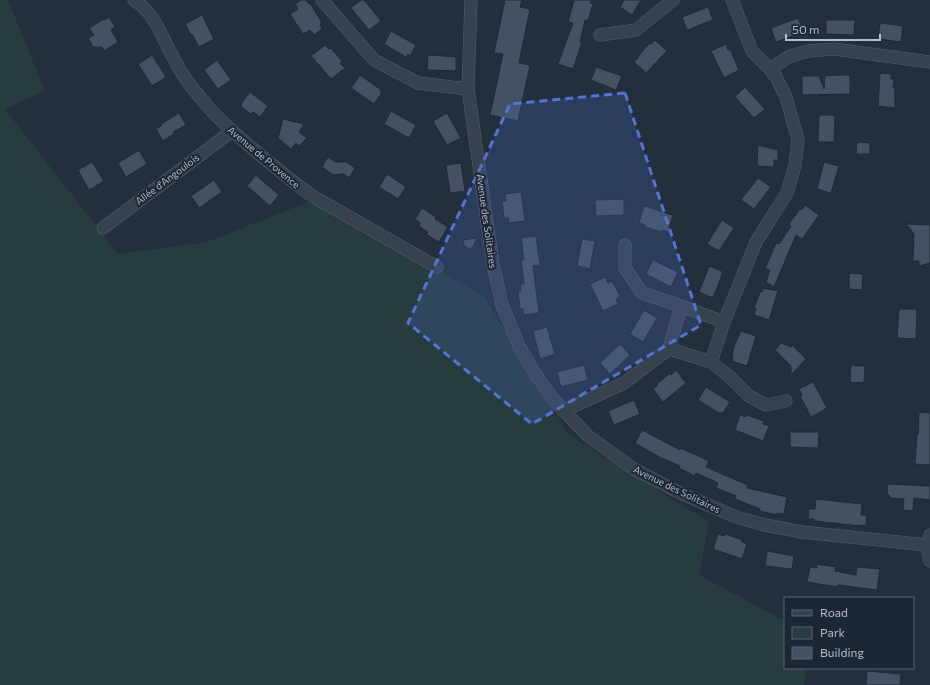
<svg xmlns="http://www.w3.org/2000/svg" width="930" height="685" viewBox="0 0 930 685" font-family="Commissioner,sans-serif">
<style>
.green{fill:#263c3f}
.building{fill:#455162;stroke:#1f2835}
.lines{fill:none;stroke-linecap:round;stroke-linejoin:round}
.street-casing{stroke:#565f6c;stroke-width:13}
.street{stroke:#38414e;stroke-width:12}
.marked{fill:#5274d3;fill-opacity:0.2;stroke:#5274d3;stroke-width:3;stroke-dasharray:8 5;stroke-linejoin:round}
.labels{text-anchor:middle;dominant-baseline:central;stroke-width:4;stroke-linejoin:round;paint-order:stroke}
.street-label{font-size:10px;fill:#b4bcc9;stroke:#1d2633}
</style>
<rect width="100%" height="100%" fill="#242f3e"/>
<!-- green -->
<polygon class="green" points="0,0 8,0 45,91 5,109 118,254 207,242 313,200 483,295 568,434 709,522 699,575 785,621 785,668 806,668 804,685 0,685"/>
<!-- building -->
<g class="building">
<polygon points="301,0 306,0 309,4 310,3 322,23 320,24 322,29 314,35 310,30 303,34 290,14 298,9 295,4"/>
<polygon points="361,0 364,0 381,21 369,30 351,8"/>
<polygon points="505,0 522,0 520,7 530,9 519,63 530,65 518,121 490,115 503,54 494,53"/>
<polygon points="574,0 591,0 590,3 593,4 588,21 585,20 580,42 582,42 573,69 558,64 573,23 568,22"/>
<polygon points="624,0 641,0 632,15 620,7"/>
<polygon points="708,7 713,20 687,30 682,17"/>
<polygon points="202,15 214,39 199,47 192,34 191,35 185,24"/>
<polygon points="109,17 115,27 111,30 118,42 104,51 102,47 93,47 88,38 94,35 89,28 104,19 104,20"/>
<polygon points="798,18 804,32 776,42 771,28"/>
<polygon points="826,20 855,20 854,35 826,34"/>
<polygon points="880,23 903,26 901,42 878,39"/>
<polygon points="391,31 416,45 410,56 408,54 406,57 384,44"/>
<polygon points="655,40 667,51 646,73 634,62 639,57 638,56 650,43 651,44"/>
<polygon points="726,44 728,50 730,49 739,70 724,78 711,51"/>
<polygon points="325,45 329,49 331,48 342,61 340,63 345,68 331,79 311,56"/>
<polygon points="152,55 166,77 152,86 138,64"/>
<polygon points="428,55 456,57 456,71 427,70"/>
<polygon points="217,60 231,80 218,89 204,70"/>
<polygon points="596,67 622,76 616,90 591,80"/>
<polygon points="880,73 891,74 891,79 894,79 893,88 895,88 895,108 878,106"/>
<polygon points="360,75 381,90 381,94 374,104 351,88"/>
<polygon points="837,75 850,75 850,94 802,95 802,76 819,76 824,89 825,76"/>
<polygon points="745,87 765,109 754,118 735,97"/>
<polygon points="250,92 268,106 260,117 253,112 251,114 240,106 242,105 241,104"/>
<polygon points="391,111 416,125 409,138 384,124"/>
<polygon points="179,113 186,125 173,132 174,134 163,141 156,129 162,125 161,124"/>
<polygon points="447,113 461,138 447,145 433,121"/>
<polygon points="819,115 835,115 834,142 818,142"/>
<polygon points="283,119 304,124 299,132 307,138 299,146 296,143 291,149 278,138"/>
<polygon points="857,142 870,143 870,154 856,154"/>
<polygon points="758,145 778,150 778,160 774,160 774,167 757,166"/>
<polygon points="139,150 147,164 126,177 118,163"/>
<polygon points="328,157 335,162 346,162 355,168 349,178 344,174 333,175 322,167"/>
<polygon points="92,162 104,181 89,190 78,170"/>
<polygon points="824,162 839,166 831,193 817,189"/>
<polygon points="461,163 465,191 450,193 446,165"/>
<polygon points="387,174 406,187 398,199 379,187"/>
<polygon points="256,175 279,195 270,206 247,186"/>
<polygon points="758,178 771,187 754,209 741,200"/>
<polygon points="214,180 222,192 199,208 191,196"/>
<polygon points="521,192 525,221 509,223 508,218 504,218 502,201 506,201 505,194"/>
<polygon points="624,199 624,215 596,216 595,200"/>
<polygon points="805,205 819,215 802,239 796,235 774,287 766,282 770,270 765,269 776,243 779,244 791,226 789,224 800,209 802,210"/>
<polygon points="644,206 673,215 668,232 662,230 661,232 645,227 645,225 639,223"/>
<polygon points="422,208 436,217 435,219 448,227 439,242 426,234 428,232 419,226 420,223 415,219"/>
<polygon points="722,220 734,228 719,251 707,244"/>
<polygon points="906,224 930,225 930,263 919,266 919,261 913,261 914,234"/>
<polygon points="536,236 540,265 533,266 539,313 523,315 523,309 520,309 518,291 521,291 520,284 524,284 521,260 524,260 521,238"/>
<polygon points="477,238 473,247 470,249 464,246 463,240"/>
<polygon points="582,239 595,241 590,269 577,266"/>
<polygon points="653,260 678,272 671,287 646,274"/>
<polygon points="709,266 722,271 722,275 713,298 699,292"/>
<polygon points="849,273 863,274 862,290 849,289"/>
<polygon points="605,277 608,283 612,281 620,296 616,299 618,304 603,311 590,284"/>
<polygon points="763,288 778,291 769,320 754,315 756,309 754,308 760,292 762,292"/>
<polygon points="899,309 917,309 916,339 897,338"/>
<polygon points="644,310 657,318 643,342 630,334"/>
<polygon points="547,327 555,354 540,359 533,331"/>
<polygon points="741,331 756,336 747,366 732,361 733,355 732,354 735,344"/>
<polygon points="781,343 791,347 792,345 806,359 791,375 791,366 775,350"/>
<polygon points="620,344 630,355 610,374 600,363"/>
<polygon points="584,365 588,380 561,387 557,372"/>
<polygon points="851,365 865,366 864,383 850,382"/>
<polygon points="676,370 686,383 663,402 653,389 658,385 657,384 670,373 671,375"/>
<polygon points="813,382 827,408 811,417 800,396 802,395 799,389"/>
<polygon points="706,387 730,402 723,413 719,413 698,400"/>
<polygon points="634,400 640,414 614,425 608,411"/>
<polygon points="919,412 930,413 930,465 915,464 917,434 918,434"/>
<polygon points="740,415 746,417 747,415 764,421 763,424 769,426 763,441 735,430"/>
<polygon points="642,430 680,450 681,448 709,461 706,467 748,485 747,488 787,497 784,514 777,513 777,515 760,511 760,509 735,499 736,496 716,488 718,483 696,473 695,476 679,468 680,466 659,457 635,443"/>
<polygon points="790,432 819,432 818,448 790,447"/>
<polygon points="888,484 930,486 930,500 914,498 913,511 903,510 904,499 891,498 887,493"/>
<polygon points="816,499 862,504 861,515 867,515 866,526 860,525 860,526 814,521 814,519 808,519 809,509 815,509"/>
<polygon points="718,534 724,536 725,534 742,540 742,542 747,544 742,559 713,549"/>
<polygon points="767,551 794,556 792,569 765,566"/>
<polygon points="816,564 836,567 835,571 856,575 857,567 880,569 877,590 838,585 837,587 807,582 810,567 817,568"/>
<polygon points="867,671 901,674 900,685 866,685"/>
</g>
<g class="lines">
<!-- street casing -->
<g class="street-casing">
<g id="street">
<path d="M134,0C155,13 161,36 173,57C180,71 189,85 200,97C217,119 238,136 259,154C277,169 295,184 314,197L437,267"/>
<polyline points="322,0 374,60 418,83 468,89"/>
<polyline points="471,0 468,89 493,264 502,305 519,346 534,372 554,400 588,436 634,469 678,492 736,517 765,525 802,532 927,545"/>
<polyline points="600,35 636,30 673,0"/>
<polyline points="770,69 790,56 809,51 834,49 930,62"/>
<polyline points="103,228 232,131"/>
<polyline points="625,245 625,268 642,293 681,306"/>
<polyline points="669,349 711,362 724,322"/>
<polyline points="711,362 730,377 749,396 766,405 786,401"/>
<polyline points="563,411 624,383 669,349 681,306 724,322 756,242 787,193 795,165 798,140 786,97 776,77 770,69 752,51 732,0"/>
<path d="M930,535C927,544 927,551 930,561"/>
</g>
</g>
<!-- street -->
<use href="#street" class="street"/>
</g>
<!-- marked area -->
<path class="marked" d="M625,93L701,325L532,424L408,323L510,104Z"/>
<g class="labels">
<!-- street labels -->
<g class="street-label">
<text transform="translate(264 157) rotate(40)">Avenue de Provence</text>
<text transform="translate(167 179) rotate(-37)">Allée d'Angoulois</text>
<text transform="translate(487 221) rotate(82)">Avenue des Solitaires</text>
<text transform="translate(677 489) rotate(26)">Avenue des Solitaires</text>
</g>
</g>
<!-- legend -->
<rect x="784" y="597" width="130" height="72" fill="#1d2633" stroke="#59626f"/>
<rect x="792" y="610" width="20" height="6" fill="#38414e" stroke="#59626f"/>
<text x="820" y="617" font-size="12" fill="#b4bcc9">Road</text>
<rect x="792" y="627" width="20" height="12" fill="#263c3f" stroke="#59626f"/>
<text x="820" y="637" font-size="12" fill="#b4bcc9">Park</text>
<rect x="792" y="647" width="20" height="12" fill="#455162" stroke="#59626f"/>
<text x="820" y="657" font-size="12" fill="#b4bcc9">Building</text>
<!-- scale -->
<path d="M786 34v6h94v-6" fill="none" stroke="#b4bcc9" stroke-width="2"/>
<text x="792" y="34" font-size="12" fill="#b4bcc9" stroke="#1d2633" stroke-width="3" paint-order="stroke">50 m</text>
</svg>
